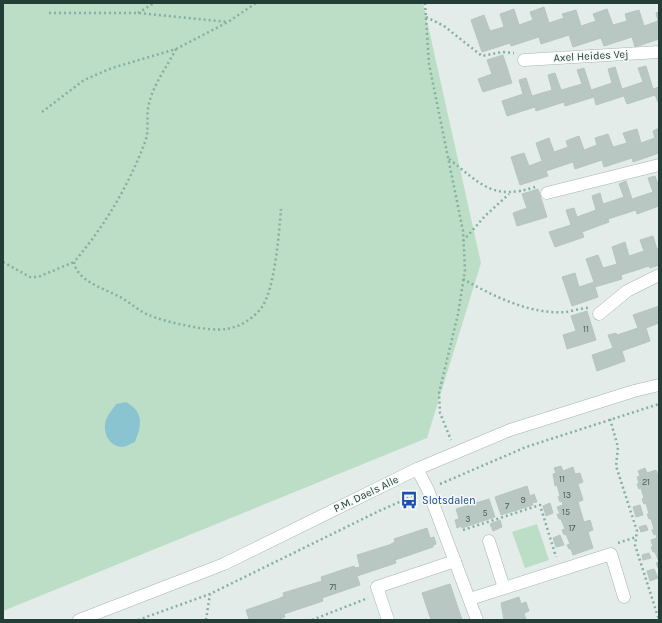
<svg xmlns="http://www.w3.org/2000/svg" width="662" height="623" viewBox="0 0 662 623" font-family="Karla,sans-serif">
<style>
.green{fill:#bcddc6}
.water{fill:#8bc4d1}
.building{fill:#b8c7c1;stroke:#b5c6bf}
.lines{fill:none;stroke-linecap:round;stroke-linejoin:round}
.minor-casing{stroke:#a6b4af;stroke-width:13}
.path{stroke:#83b0a3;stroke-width:2.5;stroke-dasharray:2 3;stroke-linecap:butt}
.minor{stroke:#fff;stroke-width:12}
.labels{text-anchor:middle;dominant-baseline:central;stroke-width:3;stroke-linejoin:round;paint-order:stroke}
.number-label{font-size:9px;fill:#48605a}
.street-label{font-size:11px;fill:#233e37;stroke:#f3f9f6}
.transit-label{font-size:11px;fill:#164399;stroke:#f3f9f6;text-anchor:start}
</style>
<rect width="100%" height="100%" fill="#e3ece8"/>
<!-- green -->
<g class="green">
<polygon points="3,3 423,3 481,263 427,438 3,611"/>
<polygon points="537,524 549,560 525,568 512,532"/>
</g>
<!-- water -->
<path class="water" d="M126,402C144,412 142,425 135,442C132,443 127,446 123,447C109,447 102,432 106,420C108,414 113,409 116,404Z"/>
<!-- building -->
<g class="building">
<polygon points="544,7 549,23 564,18 562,14 576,10 581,26 596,21 593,14 607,9 613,25 627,21 625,14 639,10 644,26 658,21 656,13 659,12 659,39 635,47 632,37 604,46 601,38 573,47 569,35 541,44 539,37 511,46 510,43 482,52 471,20 484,15 490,31 504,27 500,14 514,9 519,25 533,20 530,12"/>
<polygon points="503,55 512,83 483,92 478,79 492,74 487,60"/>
<polygon points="646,66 653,89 659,87 659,104 655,95 627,104 624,96 596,105 594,97 565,106 564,102 536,111 535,107 507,116 502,101 523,94 519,80 526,78 532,96 552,90 548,75 555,73 561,90 582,84 577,70 584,68 591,90 612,83 608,69 615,67 622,89 643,82 638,68"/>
<polygon points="659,128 659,153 633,162 632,158 604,167 602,160 575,169 573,162 546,171 548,176 520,185 511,157 524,153 529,166 542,161 536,143 549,138 554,152 568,147 566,141 579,136 584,150 597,145 595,138 608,134 613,147 627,143 623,133 637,129 641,143 655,138 653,131"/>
<polygon points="655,176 659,187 659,206 637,214 636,210 608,219 609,222 582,232 584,237 555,247 549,232 571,225 566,210 574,208 577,217 596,210 592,196 600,193 603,204 624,197 619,184 626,181 632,199 653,192 648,178"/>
<polygon points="538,189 547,217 517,226 513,213 527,208 522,194"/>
<polygon points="653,236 657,249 659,249 659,265 650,268 649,266 621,275 622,279 595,287 598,297 572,306 562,277 575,273 579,287 594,282 586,259 598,255 603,268 617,264 612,247 625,242 629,256 644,251 640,240"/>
<polygon points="659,306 659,323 646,328 650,341 622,351 625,361 597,371 592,355 613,348 608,335 616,333 617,335 638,328 633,315"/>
<polygon points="587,311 596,340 567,349 563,335 576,331 571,316"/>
<polygon points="561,466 563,471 573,467 575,474 580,473 583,482 578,484 583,500 578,502 584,522 590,520 593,530 588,532 593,548 573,555 571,549 569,549 567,545 570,544 566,534 564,535 562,530 565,529 561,519 559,519 557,514 560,514 557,507 563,505 562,501 560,502 558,497 560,496 557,485 555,486 553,474 556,473 554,468"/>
<polygon points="645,468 647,473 656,470 659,478 659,567 658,568 656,563 659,562 655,552 653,552 651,547 653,547 651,540 657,538 656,534 654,535 652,530 654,529 651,519 649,519 647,514 649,514 646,503 644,504 642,499 644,498 641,488 639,489 637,484 639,483 637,477 640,476 638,471"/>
<polygon points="527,486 530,496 534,494 537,502 532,503 533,505 501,515 495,497"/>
<polygon points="489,499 495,517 462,528 461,526 457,528 455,520 459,519 456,509"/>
<polygon points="550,503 553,513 546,516 543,506"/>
<polygon points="640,505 643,515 636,517 633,507"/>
<polygon points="500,520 502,527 493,531 490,524"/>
<polygon points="646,525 648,530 641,532 639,527"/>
<polygon points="427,528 430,538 434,537 436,544 433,545 433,547 395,560 396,563 357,576 360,585 322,598 323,601 284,614 285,617 277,620 247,620 249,619 246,610 278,599 284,596 283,593 322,581 321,577 354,566 355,568 360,567 357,555 389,545 395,542 394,539"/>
<polygon points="560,535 564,545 556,547 553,538"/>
<polygon points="649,553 651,558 643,560 642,555"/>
<polygon points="654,569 658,578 650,581 647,571"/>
<polygon points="450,584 462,620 431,620 422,593"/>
<polygon points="519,597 521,604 526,602 529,611 524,613 526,620 504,620 501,603"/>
</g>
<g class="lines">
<!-- minor casing -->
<g class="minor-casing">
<g id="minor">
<polyline points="524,60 659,52"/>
<polyline points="547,193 659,165"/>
<polyline points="599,314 627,291 659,275"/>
<polyline points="417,469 428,490 477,620"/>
<polyline points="489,541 504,588"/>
<polyline points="470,599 611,554 624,597"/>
<polyline points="79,620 224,564 417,469 510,430 634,391 659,385"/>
<polyline points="388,620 377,587 455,561"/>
</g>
</g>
<!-- path -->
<g class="path">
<polyline points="425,3 429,64 463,231 465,270 458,314 439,393 440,413 451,440"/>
<polyline points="49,13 138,13 228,22"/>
<polyline points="138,13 154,3"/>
<polyline points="426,17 444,26 482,56 502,52 514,53"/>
<path d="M176,49C168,65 155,82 150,100C145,114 150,130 145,142C129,185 104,227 74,262C77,281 103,288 118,296C129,301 138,311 149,315C164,322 210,332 226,329C240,327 254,318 262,307C275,288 279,233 281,209"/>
<polyline points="42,112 84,80 112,68 176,49 228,22 256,3"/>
<path d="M449,159C481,184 493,201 535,187"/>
<polyline points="463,241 485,216 509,194"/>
<polyline points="3,262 30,277 38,277 74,262"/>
<path d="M463,279C493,296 531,315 566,312C573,311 581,308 588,308"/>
<polyline points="610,419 618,447 616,466 637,531 635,545 659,620"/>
<polyline points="440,484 526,447 659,404"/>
<polyline points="463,530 540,505 556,557"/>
<polyline points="618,543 636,537"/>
<polyline points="138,620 210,594 379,511 415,495"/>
<polyline points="206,620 210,594"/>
<polyline points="312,620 368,598"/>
</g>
<!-- minor -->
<use href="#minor" class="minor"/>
</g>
<!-- icons -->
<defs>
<g id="bus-bare" transform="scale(1.38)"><path d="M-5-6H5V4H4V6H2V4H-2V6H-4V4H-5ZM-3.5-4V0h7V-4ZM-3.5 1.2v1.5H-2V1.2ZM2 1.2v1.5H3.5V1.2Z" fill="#1a4fb4" stroke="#f3f9f6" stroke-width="2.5" paint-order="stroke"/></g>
</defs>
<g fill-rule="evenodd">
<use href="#bus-bare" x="409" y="500"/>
</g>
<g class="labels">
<!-- number labels -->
<g class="number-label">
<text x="586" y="329">11</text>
<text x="562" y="479">11</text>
<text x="646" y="482">21</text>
<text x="567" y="495">13</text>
<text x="523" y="500">9</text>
<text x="507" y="506">7</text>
<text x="566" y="512">15</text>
<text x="485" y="513">5</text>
<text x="468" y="519">3</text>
<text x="572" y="528">17</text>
<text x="333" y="587">71</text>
</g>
<!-- street labels -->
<g class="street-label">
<text transform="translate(591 56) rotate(-3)">Axel Heides Vej</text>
<text transform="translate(366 494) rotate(-26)">P.M. Daels Alle</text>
</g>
<!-- transit labels -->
<g class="transit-label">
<text x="422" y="500">Slotsdalen</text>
</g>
</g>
<!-- border -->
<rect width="662" height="623" fill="none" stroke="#233e37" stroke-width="8"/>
</svg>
